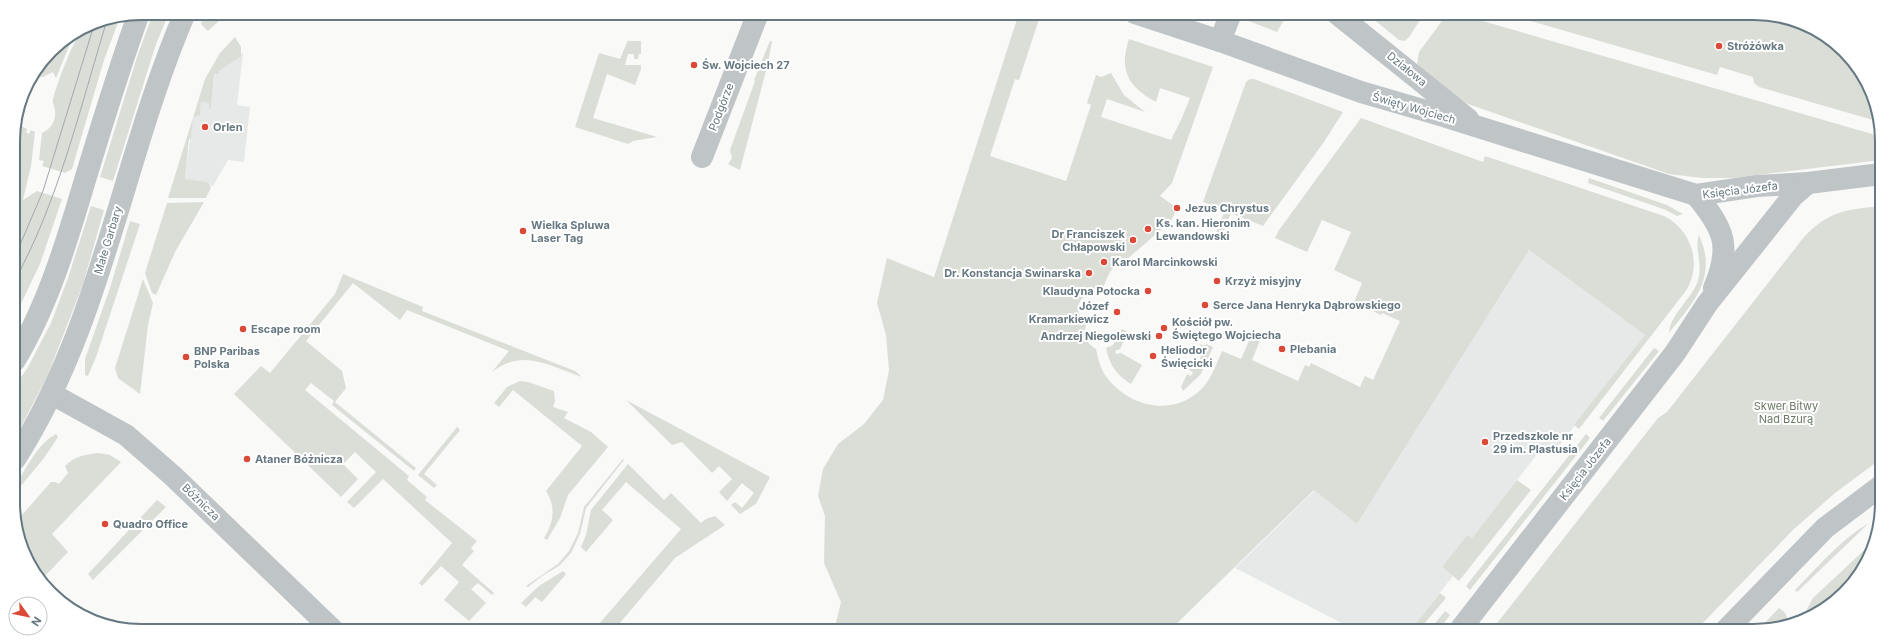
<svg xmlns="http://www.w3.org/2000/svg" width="1895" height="644" viewBox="0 0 1895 644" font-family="Inter,sans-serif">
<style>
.built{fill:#e7e9e9}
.green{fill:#daded7}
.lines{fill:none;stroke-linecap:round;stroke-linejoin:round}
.minor{stroke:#bfc4c7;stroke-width:22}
.tertiary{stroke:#bfc4c7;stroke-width:22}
.tram{stroke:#a1a9ae;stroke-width:1}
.poi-dot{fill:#db4936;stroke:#fff;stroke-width:1.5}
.labels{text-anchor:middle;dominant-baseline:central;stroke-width:4;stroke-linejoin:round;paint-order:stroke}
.poi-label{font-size:11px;font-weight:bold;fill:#667881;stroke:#fff;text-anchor:start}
.street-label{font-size:11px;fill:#667881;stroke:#fff}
.park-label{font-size:11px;fill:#6b7965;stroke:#fff}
.rim{fill:none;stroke:#667881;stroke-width:2}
</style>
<rect width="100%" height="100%" fill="#f9f9f8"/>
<!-- built -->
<g class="built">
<polygon points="243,53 237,105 250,107 244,162 228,160 213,186 185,179 193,118 200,115 201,102 209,103 211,109 214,74"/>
<polygon points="1529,250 1645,335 1552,455 1542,448 1472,538 1467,535 1442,567 1453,576 1410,631 1357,631 1235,568 1315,490 1357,524"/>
</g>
<!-- green -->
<g class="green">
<polygon points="153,13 169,13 156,44 113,181 100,177 137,57"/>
<polygon points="204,13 228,13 208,31 201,24"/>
<path d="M1019,13H1041L1019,80L1015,79L990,156L1066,181L1091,105L1087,103L1096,75L1101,77L1111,73L1124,95L1145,112L1107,99L1101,117L1171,140L1181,120L1190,98L1160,88L1156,102C1127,86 1119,70 1129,39L1213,67L1172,183L1160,196L1177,208L1171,221L1125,261C1109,265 1107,280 1101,293C1081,289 1069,311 1087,323C1082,335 1086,343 1096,349C1098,358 1100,367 1105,375C1126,405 1168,417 1197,393C1210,383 1216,365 1222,351L1241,359L1253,332L1256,331L1263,333L1252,360L1298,381L1305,365L1309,367L1311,363L1360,387L1365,376L1373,380L1400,321L1382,313L1381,315L1354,302L1362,283L1334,270L1351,232L1322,220L1307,252L1275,238L1279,230L1361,118L1483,162L1485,156L1664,216C1692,230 1703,265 1685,292L1579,429L1574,425L1645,335L1529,250L1357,524L1314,490L1169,631H834L841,602L824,563L825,516L818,496L823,469L838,444L864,424L883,400L889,370L886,335L877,303L887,258L934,277Z"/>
<polygon points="1249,13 1288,13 1277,32 1246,20"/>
<polygon points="1366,13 1424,13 1424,14 1409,37 1405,41 1399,40"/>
<polygon points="1448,13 1455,13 1872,134 1881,141 1881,160 1733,178 1702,178 1669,174 1468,104 1442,88 1417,64 1419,52"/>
<polygon points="1503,13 1754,13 1795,20 1850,57 1872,92 1880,122 1759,87 1754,83 1753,77 1720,67 1717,75"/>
<path d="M120,17L104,60L72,169L65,173L42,166L44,161L39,160L42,133C51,129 56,121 55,111C55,107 52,103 53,99C56,86 75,35 84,28C94,20 108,20 120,17Z"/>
<polygon points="74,34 56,78 53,72 43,77 31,78 56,45"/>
<polygon points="235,37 241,47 241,56 219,71 219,74 214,74 211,109 209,109 209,103 201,102 200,115 193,118 191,139 189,139 185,179 207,182 211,187 206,198 168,198 205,79 220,53"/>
<polygon points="628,40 629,41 641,41 641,54 639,54 638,59 634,59 634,54 628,54 625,65 641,65 641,69 635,85 607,74 593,118 657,137 633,141 628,144 575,127 599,53 620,59"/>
<polygon points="770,41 772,41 768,63 740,170 728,164 732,158 730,150 755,81 754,80"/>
<polygon points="1250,79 1254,79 1343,112 1324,142 1263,226 1231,213 1222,235 1216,233 1225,210 1203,202 1246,82"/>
<polygon points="16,123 27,129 26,132 29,134 31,130 35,132 31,166 23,200 37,191 62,199 40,264 14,318 13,132"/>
<polygon points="1589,178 1667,205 1683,214 1677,216 1666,210 1588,183"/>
<polygon points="204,202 175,252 156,295 152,293 145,273 167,203"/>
<polygon points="91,206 104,210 83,284 47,377 15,438 15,386 28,367 51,323 68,278"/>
<path d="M1881,206L1882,458L1835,493L1794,529L1695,631H1491L1658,418L1667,412L1804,237C1830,210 1846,210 1881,206Z"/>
<polygon points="130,221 140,224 96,357 88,376 85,375 85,359 110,288"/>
<path d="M1699,235C1718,277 1694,302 1669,333C1671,312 1692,300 1698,280C1703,263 1694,248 1699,235Z"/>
<path d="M343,274L423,307L422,311L575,371L582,377C549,366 523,348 492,372L509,351L407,310L400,320L353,283L306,341L342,371L346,388L335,402L416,468L414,471L332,405L334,401L311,383L305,390L409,476L407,480L427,497L425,500L477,541L471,548L474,551L462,565L494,593L492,595L478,583L471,589L486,603L469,621L444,600L459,582L441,566L422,586L419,583L452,543L383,479L354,508L347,502L376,472L355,452L343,464L358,479L341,497L234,394L261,366L270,373L335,294Z"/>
<polygon points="143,279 153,303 148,325 140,394 118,378 115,368"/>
<path d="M1122,329L1128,332L1120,349L1115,351L1116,354L1121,353L1142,365L1131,384C1116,374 1110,366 1106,348L1113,345Z"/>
<polygon points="1201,344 1204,346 1206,344 1213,347 1201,374 1183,391 1181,387 1187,374 1191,376 1193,372 1189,370 1194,360 1198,362 1201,356 1197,353"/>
<polygon points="1654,348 1659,351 1603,421 1599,418"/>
<path d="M520,381L528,382L554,391L555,401L553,407L568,412L564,418L591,432L608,447L568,495L560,518L547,540L544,538C554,522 556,507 546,491L582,446L513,390L499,407L494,403L507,387Z"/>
<polygon points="626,400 770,477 756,504 740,514 731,505 735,502 742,508 754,493 742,483 727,501 719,492 732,479 719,466 712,473 682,442 672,445"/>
<polygon points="457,427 460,430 424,474 437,485 434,488 418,475"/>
<path d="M56,434L58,437L44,458L15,493V485C27,468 37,444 56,434Z"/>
<polygon points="1586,434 1590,438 1470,590 1466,586"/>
<path d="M98,453L110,455L121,462L52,534L68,552L41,580L15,528V523L51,482H55L59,484L68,473L65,466C75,456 84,455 98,453Z"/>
<polygon points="623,459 624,460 586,508 580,534 571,553 559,566 542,576 528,587 526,586 558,564 569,551 578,533 584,507"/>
<polygon points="628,464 664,500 671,493 701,523 706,519 715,516 725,525 675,558 613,631 593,631 681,529 626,482 602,510 613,520 586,552 581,547 586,535 591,510"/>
<polygon points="1517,480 1531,490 1459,581 1442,567 1467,535 1472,538"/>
<polygon points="157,500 166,507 93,580 88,574"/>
<path d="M1869,523L1797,592L1795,590C1818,567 1841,539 1869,523Z"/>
<path d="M1875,540C1877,559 1830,596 1815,609V613L1808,618L1807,609L1813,598Z"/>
<polygon points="563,571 566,574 542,602 535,597 526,607 521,603 539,586"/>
<polygon points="1440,593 1446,598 1418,631 1410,631"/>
<path d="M1779,608C1786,612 1789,618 1787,626L1757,631Z"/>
<polygon points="1445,611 1450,615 1438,631 1429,631"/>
</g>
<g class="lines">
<!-- minor -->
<g class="minor">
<polyline points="1135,13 1220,41 1361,92 1440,115 1696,195 1757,186 1808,183 1881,174"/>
<polyline points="1336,13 1468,119"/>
<polyline points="1220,41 1231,13"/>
<polyline points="702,157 758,13"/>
<path d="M1696,195C1724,229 1732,246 1714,288"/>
<polyline points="52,394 126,435 173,476 334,631"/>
<polyline points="1459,631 1675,353 1707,304 1793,196 1808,183"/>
</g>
<!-- tertiary -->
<g class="tertiary">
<path d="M15,360C48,305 67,241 85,180C102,124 119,68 139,13"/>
<path d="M15,459C102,324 122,159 185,13"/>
<polyline points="1725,631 1825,528 1882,485"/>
</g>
<!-- tram -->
<g class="tram">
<polyline points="14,259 43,191 95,22"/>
<path d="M14,282C59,200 80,108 107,20"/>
</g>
</g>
<!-- markers -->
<g class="poi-dot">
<circle cx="1719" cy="46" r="4"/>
<circle cx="694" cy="65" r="4"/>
<circle cx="205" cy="127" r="4"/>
<circle cx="1177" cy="208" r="4"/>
<circle cx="1148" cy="229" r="4"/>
<circle cx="523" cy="231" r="4"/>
<circle cx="1133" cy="240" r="4"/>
<circle cx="1104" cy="262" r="4"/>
<circle cx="1089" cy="273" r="4"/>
<circle cx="1217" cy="281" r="4"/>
<circle cx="1148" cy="291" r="4"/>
<circle cx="1205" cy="305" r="4"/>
<circle cx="1117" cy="312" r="4"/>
<circle cx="1164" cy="328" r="4"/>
<circle cx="243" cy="329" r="4"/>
<circle cx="1159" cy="336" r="4"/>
<circle cx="1282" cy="349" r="4"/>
<circle cx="1153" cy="356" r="4"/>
<circle cx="186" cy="357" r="4"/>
<circle cx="1485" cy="442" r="4"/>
<circle cx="247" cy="459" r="4"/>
<circle cx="105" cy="524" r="4"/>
</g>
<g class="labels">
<!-- poi labels -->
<g class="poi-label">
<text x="1727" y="46">Stróżówka</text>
<text x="702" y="65">Św. Wojciech 27</text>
<text x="213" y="127">Orlen</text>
<text x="1185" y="208">Jezus Chrystus</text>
<text x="1156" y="223">Ks. kan. Hieronim<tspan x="1156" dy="13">Lewandowski</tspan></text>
<text x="531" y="225">Wielka Spluwa<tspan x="531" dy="13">Laser Tag</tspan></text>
<text x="1125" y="234" text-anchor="end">Dr Franciszek<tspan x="1125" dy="13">Chłapowski</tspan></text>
<text x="1112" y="262">Karol Marcinkowski</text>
<text x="1081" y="273" text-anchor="end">Dr. Konstancja Swinarska</text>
<text x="1225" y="281">Krzyż misyjny</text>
<text x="1140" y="291" text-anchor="end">Klaudyna Potocka</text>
<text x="1213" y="305">Serce Jana Henryka Dąbrowskiego</text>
<text x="1109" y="306" text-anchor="end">Józef<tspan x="1109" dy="13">Kramarkiewicz</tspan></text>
<text x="1172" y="322">Kościół pw.<tspan x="1172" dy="13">Świętego Wojciecha</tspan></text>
<text x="251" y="329">Escape room</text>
<text x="1151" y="336" text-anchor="end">Andrzej Niegolewski</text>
<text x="1290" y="349">Plebania</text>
<text x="1161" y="350">Heliodor<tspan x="1161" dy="13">Święcicki</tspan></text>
<text x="194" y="351">BNP Paribas<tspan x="194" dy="13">Polska</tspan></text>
<text x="1493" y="436">Przedszkole nr<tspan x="1493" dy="13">29 im. Plastusia</tspan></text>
<text x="255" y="459">Ataner Bóżnicza</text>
<text x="113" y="524">Quadro Office</text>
</g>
<!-- street labels -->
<g class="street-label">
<text transform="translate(1407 69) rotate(39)">Działowa</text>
<text transform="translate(721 107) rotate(-69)">Podgórze</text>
<text transform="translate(1414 108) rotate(16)">Święty Wojciech</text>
<text transform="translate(1740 190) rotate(-7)">Księcia Józefa</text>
<text transform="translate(108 240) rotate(-73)">Małe Garbary</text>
<text transform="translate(1585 469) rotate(-52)">Księcia Józefa</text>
<text transform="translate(201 502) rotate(44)">Bóżnicza</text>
</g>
<!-- park labels -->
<g class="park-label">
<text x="1786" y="406">Skwer Bitwy<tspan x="1786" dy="13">Nad Bzurą</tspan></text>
</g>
</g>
<!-- crop -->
<path d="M0 0H1895V644H0ZM141 20H1754A121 121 0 0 1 1875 141V503A121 121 0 0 1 1754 624H141A121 121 0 0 1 20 503V141A121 121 0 0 1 141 20Z" fill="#fff" fill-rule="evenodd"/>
<path class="rim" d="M141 20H1754A121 121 0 0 1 1875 141V503A121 121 0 0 1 1754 624H141A121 121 0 0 1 20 503V141A121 121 0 0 1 141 20Z"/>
<!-- north arrow -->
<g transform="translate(28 616) rotate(123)"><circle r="19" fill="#ffffff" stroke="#c2c9cd"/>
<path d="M0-3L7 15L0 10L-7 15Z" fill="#db4936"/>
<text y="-6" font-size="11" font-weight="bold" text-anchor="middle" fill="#667881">N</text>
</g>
</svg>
